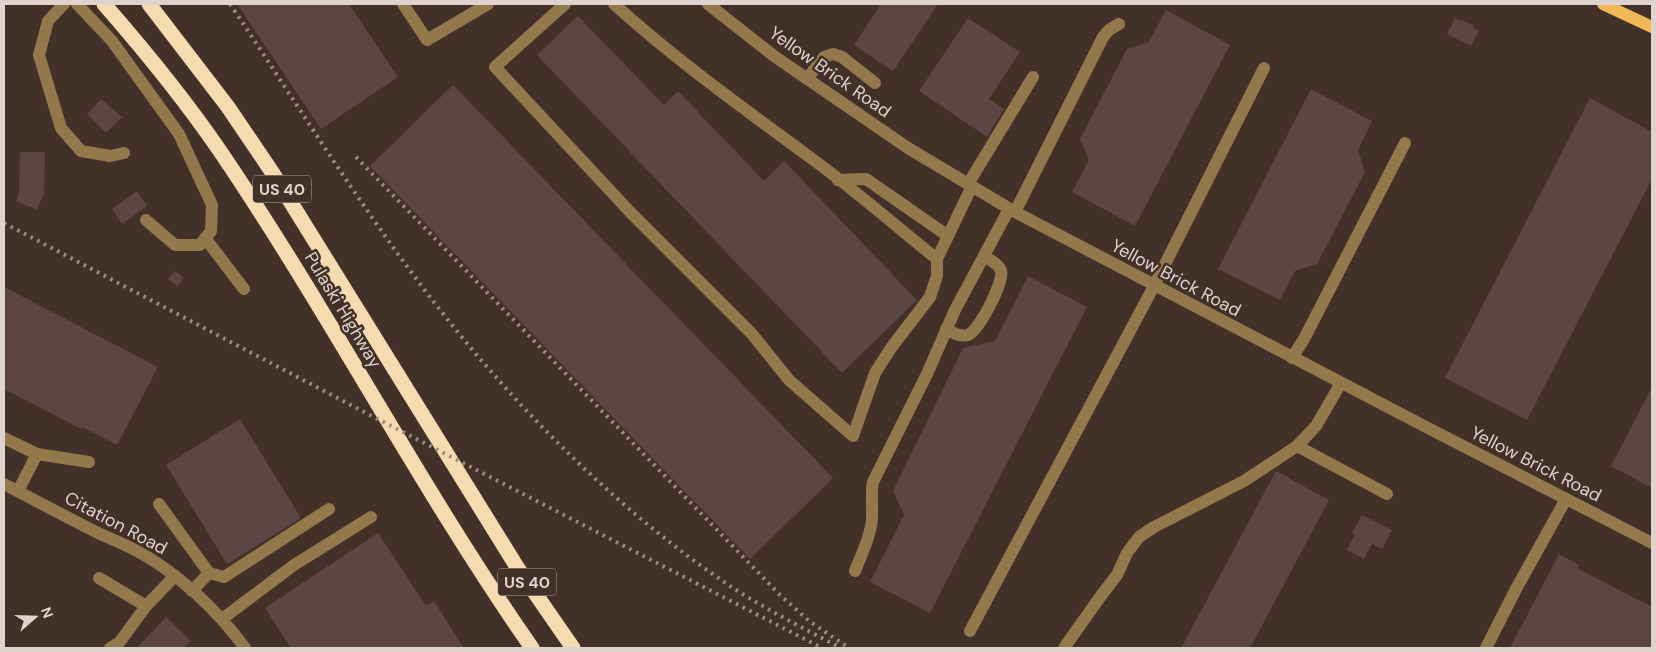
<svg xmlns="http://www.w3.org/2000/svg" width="1656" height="652" font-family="'DM Sans',sans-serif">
  <rect width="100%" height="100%" fill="#423128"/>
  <g fill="#5b4545">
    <path d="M237,4h112l49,73 -77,52z"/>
    <path d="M881,4h57l-45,67 -39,-26z"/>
    <path d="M1166,10l64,35 -95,181 -63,-34 17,-32 -9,-21 47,-90 22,-7z"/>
    <path d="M578,16l86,89 14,-14 86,90 20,-20 133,139 -75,73 -305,-318z"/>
    <path d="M968,18l52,34 -31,47 15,10 -17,28 -68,-46z"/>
    <path d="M1455,18l6,3 1,-1 12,6 -1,2 6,3 -8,15 -24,-12z"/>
    <path d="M453,85l380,393 -83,81 -380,-393z"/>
    <path d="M1311,89l61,32 -14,29 7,22 -48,92 -22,7 -15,29 -62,-31z"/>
    <path d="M1590,98l62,34v47l-125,241 -82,-42z"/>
    <path d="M101,99l21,18 -16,16 -19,-19z"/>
    <path d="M20,152h25l-1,41 -7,17 -21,-9 3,-8z"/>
    <path d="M137,191l10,15 -25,18 -10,-15z"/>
    <path d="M175,271l9,7 -7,8 -9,-7z"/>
    <path d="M1028,276l59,31 -157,306 -60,-31 34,-67 -11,-24 70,-143 32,-7z"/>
    <path d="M4,287l154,80 -41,78 -35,-18 -1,2 -77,-40z"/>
    <path d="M1652,387v101l-41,-22z"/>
    <path d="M240,419l61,99 -74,46 -61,-99z"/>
    <path d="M1276,471l53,29 -79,148h-69z"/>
    <path d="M1362,515l30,15 -10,19 -10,-5 -8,15 -17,-9 8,-16 -3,-1z"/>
    <path d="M378,533l48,73 8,-5 30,47h-173l-26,-40z"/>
    <path d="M1559,554l20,11 -2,3 75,39v41h-142z"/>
    <path d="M166,617l25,24 -7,7h-47z"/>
  </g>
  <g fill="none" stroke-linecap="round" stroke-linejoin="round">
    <g stroke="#93784c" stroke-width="12">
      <path d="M64,4l-16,17 -9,34 22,73 20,23 29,5 14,-3"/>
      <path d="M77,4l35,37 67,93 33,71 -1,26 -11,14h-25l-29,-25"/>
      <path d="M403,4l24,36 61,-36"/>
      <path d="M565,4l-70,63 136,146 121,121 37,46 64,56 22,-63 16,-25 39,-51 7,-21v-17l35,-73"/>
      <path d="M614,4c63,57 132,106 201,157 42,31 81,65 122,98"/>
      <path d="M708,4l66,52 134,92 107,64 411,215 226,116"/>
      <path d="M807,79l17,-22 9,-3 9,3 33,26"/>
      <path d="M838,180l28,-1 82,57"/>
      <path d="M968,184l65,-107"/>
      <path d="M1015,212l88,-175 6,-7 10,-6"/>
      <path d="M205,238l39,51"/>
      <path d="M946,329c7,4 14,8 22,6 11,-4 36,-53 33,-64 -2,-7 -11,-11 -17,-15"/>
      <path d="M1292,358l12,-19 101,-196"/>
      <path d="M4,438l33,16"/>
      <path d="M1297,446l90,48"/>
      <path d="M4,484c30,16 61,32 92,48 13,6 28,12 41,19 40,21 82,61 108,97"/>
      <path d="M18,491l19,-37 52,8"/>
      <path d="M159,504l50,69"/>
      <path d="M855,571c6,-15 13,-29 16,-45 3,-15 -1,-30 2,-44l54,-108 28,-64 54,-101"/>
      <path d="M99,578l47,28 29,-30"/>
      <path d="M192,591l17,-18 15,4 105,-68"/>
      <path d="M222,619l72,-54 77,-48"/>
      <path d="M970,631l184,-345 110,-218"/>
      <path d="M110,648l9,-5 27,-37"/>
      <path d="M1064,648l36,-51 17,-22 10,-22 12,-16 15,-10 90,-46 53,-35 19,-20 25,-43"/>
      <path d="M1486,648l30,-59 50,-90"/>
    </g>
    <path stroke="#f1b857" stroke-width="12" d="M1603,4l49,23"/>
    <g stroke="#f6dbb1" stroke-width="15">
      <path d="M104,4c42,48 82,97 118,150 109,161 199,335 310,494"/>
      <path d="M149,4l79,103 44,65 245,395 56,81"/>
    </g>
    <g stroke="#9a8c85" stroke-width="4" stroke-dasharray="2.5 5" stroke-linecap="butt">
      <path d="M230,4c68,101 132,206 207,302 80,103 182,205 290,278 36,24 76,44 114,64"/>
      <path d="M356,157l424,438 29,26 40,27"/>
      <path d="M4,223l362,190 456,235"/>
    </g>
  </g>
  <g text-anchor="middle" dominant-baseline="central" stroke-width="5" stroke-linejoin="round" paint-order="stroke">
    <g fill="#423128" stroke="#b0a29c" stroke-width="1">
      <rect x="253" y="175.5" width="58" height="27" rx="4"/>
      <rect x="498" y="568.5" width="58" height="27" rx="4"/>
    </g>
    <g font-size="16" font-weight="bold" fill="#dfd3ce">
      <text x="282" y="189">US 40</text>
      <text x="527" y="582">US 40</text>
    </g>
    <g font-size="18" fill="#dfd3ce" stroke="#423128">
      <text transform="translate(830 72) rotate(35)">Yellow Brick Road</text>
      <text transform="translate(1176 278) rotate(28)">Yellow Brick Road</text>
      <text transform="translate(343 310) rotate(59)">Pulaski Highway</text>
      <text transform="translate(1536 464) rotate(27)">Yellow Brick Road</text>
      <text transform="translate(116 523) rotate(28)">Citation Road</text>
    </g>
  </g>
  <rect width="1656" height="652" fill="none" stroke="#dfd3ce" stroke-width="10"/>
  <g transform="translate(35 617) rotate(70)" stroke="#423128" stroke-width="4" paint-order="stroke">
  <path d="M0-4L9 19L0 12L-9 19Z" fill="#dfd3ce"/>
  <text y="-8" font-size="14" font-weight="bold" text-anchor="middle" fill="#dfd3ce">N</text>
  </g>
</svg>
